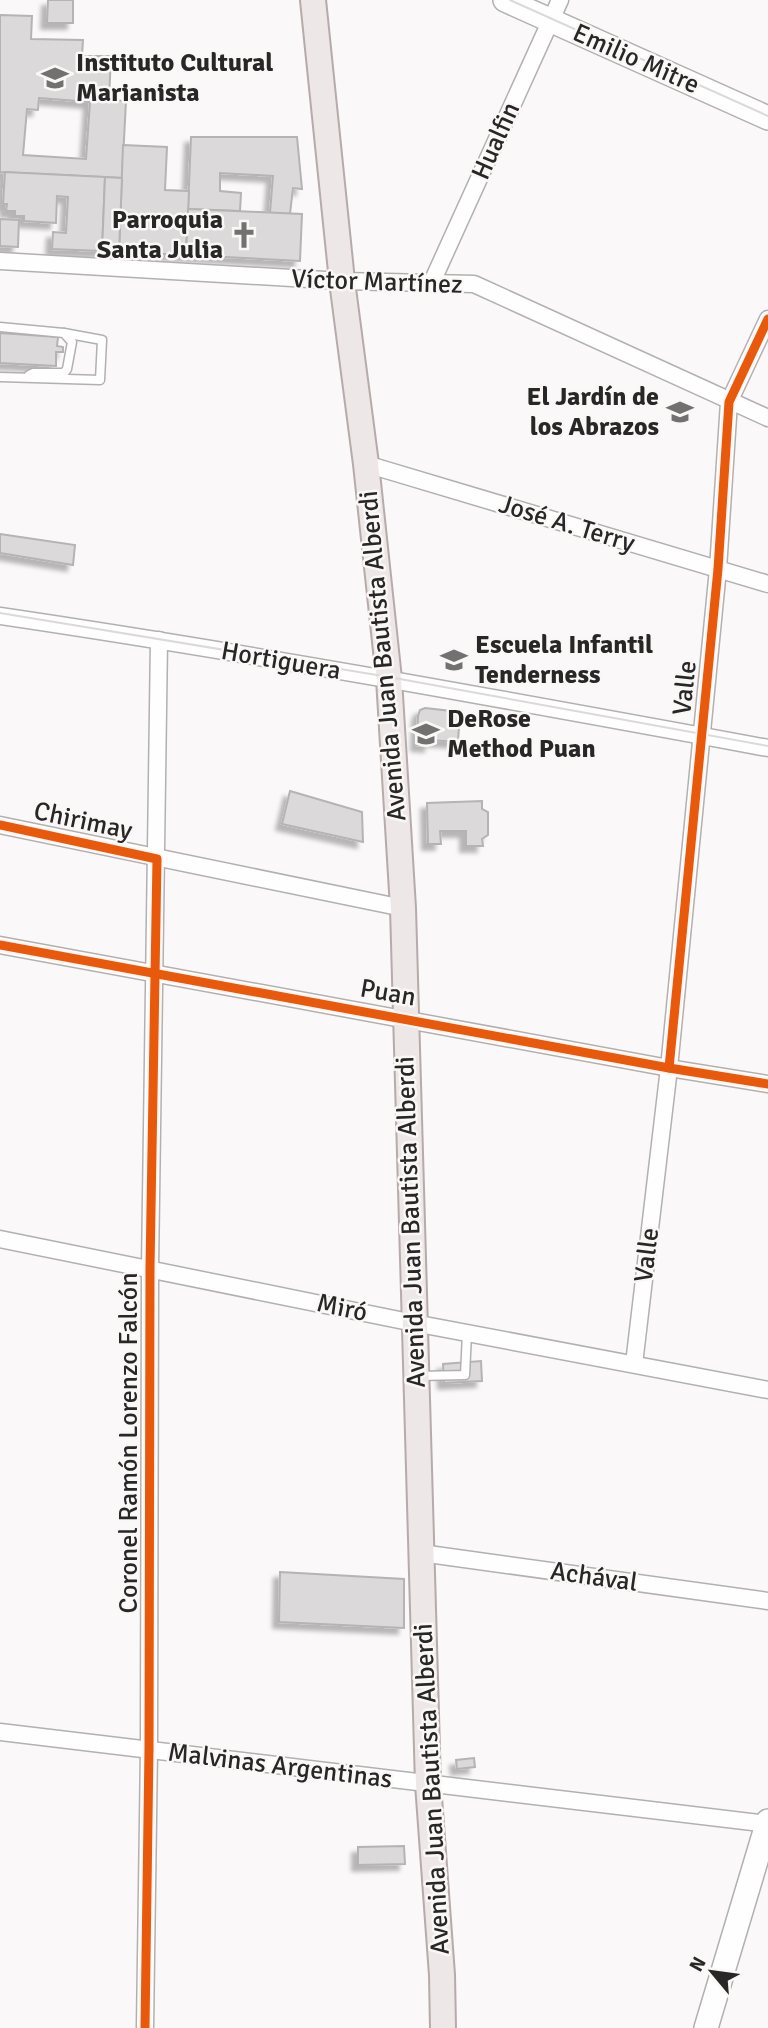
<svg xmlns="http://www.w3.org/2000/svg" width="768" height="2028" font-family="Signika,sans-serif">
  <defs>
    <filter id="shadow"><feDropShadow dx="-6" dy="6" stdDeviation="2" flood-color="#0004"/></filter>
  </defs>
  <rect width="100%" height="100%" fill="#faf8f8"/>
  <g fill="#dbd9d9" stroke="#b5b3b3" stroke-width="2" fill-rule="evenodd" filter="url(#shadow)">
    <path d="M48,0h25v23h-26z"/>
    <path d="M0,15l32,1 -1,23 52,1 -1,16h29l-2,44 17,1 -4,77 -122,-6zM39,98l51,4 -4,57 -63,-4 4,-46 11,1z"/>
    <path d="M191,137h106l5,52 -9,-1 -3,26 -20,-1 3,-37 -53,-3v18l21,2 -1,18 -52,-2z"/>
    <path d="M123,145l44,2 -2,43 24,1 -3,64 -67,-3z"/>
    <path d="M5,172l100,5 -3,74 -50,-2 1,-17 13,1 2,-36 -11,-1 -1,27 -32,-2v-5h-9v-5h-9l1,-7h-4z"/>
    <path d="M105,177l17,1 -3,74 -17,-1z"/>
    <path d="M188,209l114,5 -2,47 -114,-6z"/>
    <path d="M0,219l19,1 -1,27 -18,-1z"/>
    <path d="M0,333l58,4 -1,9 6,1v5h-7v14l-56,-3z"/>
    <path d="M0,534l75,11 -2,20 -73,-12z"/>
    <path d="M425,708l35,4 -2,30 -28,-2v6l-13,-1 1,-29 2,-6z"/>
    <path d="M290,791l72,21 1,30 -81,-18z"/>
    <path d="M482,801v8l6,3v23l-6,4 1,7h-17v-15h-26l1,13h-13l-1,-41z"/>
    <path d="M481,1361l1,20 -38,2 -1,-19z"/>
    <path d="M280,1572l124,7v49l-125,-6z"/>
    <path d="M474,1758l1,9 -18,2 -1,-9z"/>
    <path d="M404,1846l1,18 -47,1v-18z"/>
  </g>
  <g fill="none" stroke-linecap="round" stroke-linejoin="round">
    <defs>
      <g id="lane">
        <path d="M0,327l64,6 8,9 -5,27 -3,4h-31l-4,2"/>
        <path d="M0,377l100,3 2,-40 -38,-7"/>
        <path d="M419,1376l46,-1 2,-42"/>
      </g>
      <g id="street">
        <path d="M0,261l342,20 132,3 294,134"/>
        <path d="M432,282l128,-282"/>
        <path d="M366,464l402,120"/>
        <path d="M0,616c257,38 512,85 768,132"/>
        <path d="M0,825l403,83"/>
        <path d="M0,945l669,123 99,16"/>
        <path d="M0,1239l414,84 354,67"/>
        <path d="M634,1364l35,-296 49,-499 11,-167 39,-83"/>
        <path d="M421,1553l347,48"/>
        <path d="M0,1732l768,92"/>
        <path d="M145,2028l4,-279 1,-481 9,-628"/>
      </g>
      <g id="secondary">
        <path d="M505,0l263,118"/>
        <path d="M706,2028l62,-207"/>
      </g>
      <path id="primary" d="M313,0l29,281 24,183 23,215 14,229 25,876 14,191 1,53"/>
    </defs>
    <use href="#lane" stroke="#b2b0b0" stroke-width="11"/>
    <use href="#street" stroke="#b2b0b0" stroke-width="19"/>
    <use href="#secondary" stroke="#b2b0b0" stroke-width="26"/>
    <use href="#primary" stroke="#b7aaaa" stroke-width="28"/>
    <use href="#lane" stroke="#fefefe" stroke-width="8"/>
    <use href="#street" stroke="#fefefe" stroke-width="16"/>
    <use href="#secondary" stroke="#fefefe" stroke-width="23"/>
    <use href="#primary" stroke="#eee7e7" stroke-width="24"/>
    <g stroke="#dbd9d9" stroke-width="2">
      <path d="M510,0l258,116"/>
      <path d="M0,613l389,64 379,69"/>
    </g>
    <defs>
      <g id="cycleway">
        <path d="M0,825l157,34 -7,409 -1,481 -4,279"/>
        <path d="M0,945l669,123 99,16"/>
        <path d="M669,1068l49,-499 11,-167 39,-83"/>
      </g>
    </defs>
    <use href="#cycleway" stroke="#fbf7f7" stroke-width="13"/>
    <use href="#cycleway" stroke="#e8590c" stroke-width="9"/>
  </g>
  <defs>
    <symbol id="school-bare" viewBox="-9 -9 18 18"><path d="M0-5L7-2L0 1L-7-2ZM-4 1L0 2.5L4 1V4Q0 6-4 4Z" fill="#727070" stroke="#fbf7f7" stroke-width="2.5" paint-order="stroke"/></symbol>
    <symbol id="church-bare" viewBox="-9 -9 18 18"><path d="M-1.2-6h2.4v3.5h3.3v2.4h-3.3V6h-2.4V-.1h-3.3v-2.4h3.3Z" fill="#727070" stroke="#fbf7f7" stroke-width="2.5" paint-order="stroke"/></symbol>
    <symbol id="university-bare" viewBox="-9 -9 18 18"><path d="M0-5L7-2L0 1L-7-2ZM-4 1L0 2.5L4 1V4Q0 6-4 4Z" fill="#727070" stroke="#fbf7f7" stroke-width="2.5" paint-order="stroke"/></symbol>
  </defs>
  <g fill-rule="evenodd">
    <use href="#school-bare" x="36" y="59" width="38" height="38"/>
    <use href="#church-bare" x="225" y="216" width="38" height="38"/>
    <use href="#school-bare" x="661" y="393" width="38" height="38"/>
    <use href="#school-bare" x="435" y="641" width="38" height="38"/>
    <use href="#university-bare" x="407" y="715" width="38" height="38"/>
  </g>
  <g text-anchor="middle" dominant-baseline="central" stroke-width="5" stroke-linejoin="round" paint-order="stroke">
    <g font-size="26" fill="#282727" stroke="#fbf7f7">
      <text transform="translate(636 59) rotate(24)">Emilio Mitre</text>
      <text transform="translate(496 141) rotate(-66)">Hualfin</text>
      <text transform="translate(377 282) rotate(2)">Víctor Martínez</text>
      <text transform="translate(567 524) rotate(17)">José A. Terry</text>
      <text transform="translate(383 656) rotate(-95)">Avenida Juan Bautista Alberdi</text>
      <text transform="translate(281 661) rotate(10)">Hortiguera</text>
      <text transform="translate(685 688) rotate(-84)">Valle</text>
      <text transform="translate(83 821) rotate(12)">Chirimay</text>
      <text transform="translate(388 993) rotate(10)">Puan</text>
      <text transform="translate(411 1222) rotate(-92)">Avenida Juan Bautista Alberdi</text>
      <text transform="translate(647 1255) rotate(-83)">Valle</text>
      <text transform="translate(342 1308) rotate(12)">Miró</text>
      <text transform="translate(129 1443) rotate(-90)">Coronel Ramón Lorenzo Falcón</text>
      <text transform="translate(594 1577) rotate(8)">Achával</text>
      <text transform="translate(280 1766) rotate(7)">Malvinas Argentinas</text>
      <text transform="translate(432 1789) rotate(-93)">Avenida Juan Bautista Alberdi</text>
    </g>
    <g font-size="26" font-weight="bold" fill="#282727" stroke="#fbf7f7" text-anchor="start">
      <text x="76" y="63">Instituto Cultural<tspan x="76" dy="30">Marianista</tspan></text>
      <text x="223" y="220" text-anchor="end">Parroquia<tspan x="223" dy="30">Santa Julia</tspan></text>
      <text x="659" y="397" text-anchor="end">El Jardín de<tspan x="659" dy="30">los Abrazos</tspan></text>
      <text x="475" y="645">Escuela Infantil<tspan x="475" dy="30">Tenderness</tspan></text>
      <text x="447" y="719">DeRose<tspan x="447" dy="30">Method Puan</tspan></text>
    </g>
  </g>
  <g transform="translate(712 1972) rotate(299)" stroke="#fbf7f7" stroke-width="5" paint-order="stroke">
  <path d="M0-5L12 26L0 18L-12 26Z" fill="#282727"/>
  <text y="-10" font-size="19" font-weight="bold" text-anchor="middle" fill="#282727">N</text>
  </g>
</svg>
